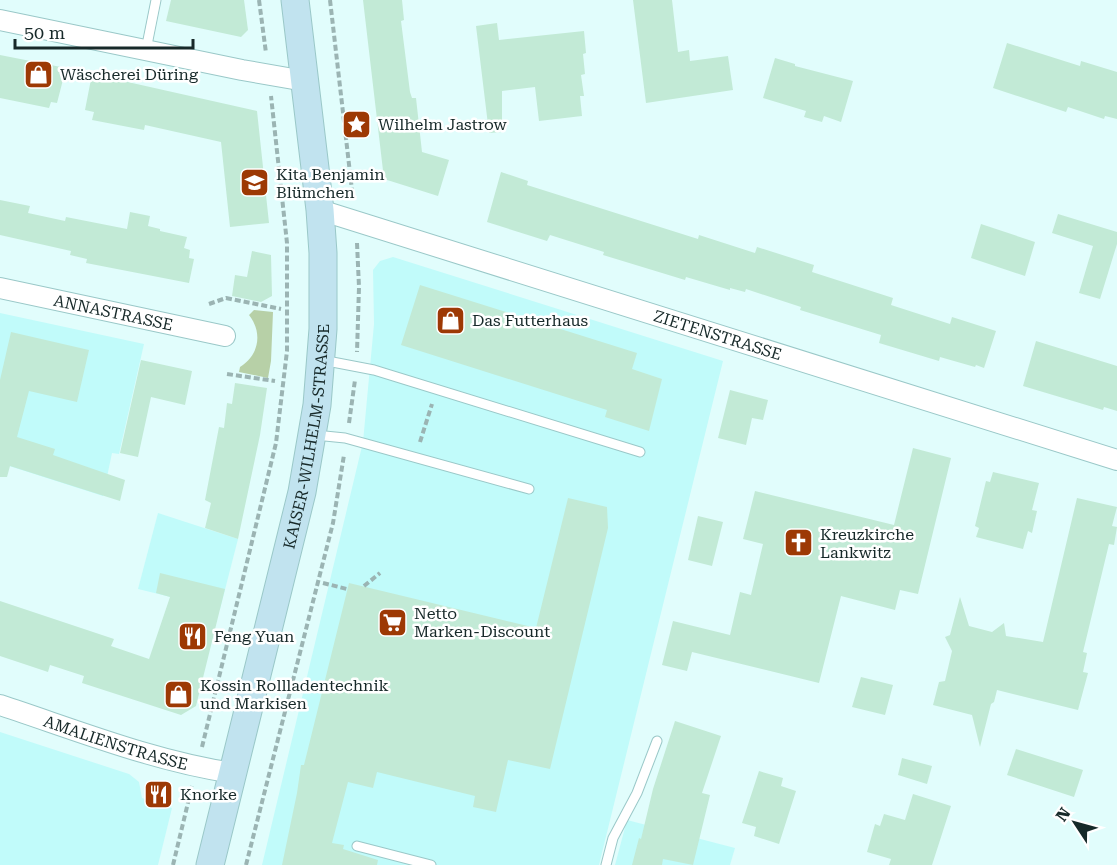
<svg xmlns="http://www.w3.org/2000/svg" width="1117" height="865" font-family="'Roboto Serif',serif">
  <rect width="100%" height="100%" fill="#e1fdfc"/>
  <g fill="#c1fbfa">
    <path d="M393,257l330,104 -124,504h-337l101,-423 11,-118 -1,-54 7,-9z"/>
    <path d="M0,313l144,31 -25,110 -7,-1 -9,43 -103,-33z"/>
    <path d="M158,513l80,26 -18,70 -82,-20z"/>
    <path d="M0,732l129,42 10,8 3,16 30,10 -14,57h-158z"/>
    <path d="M627,820l108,28 -5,17h-115z"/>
  </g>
  <path fill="#b7d0a7" d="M254,310l19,2 -2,49 -3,17 -29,-6 1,-5c19,-12 23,-34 9,-52z"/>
  <g fill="#c2ead6">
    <path d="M171,0h73l4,30 -7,7 -75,-16z"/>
    <path d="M363,0h39l2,20 -3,1 9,71 2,6h4l6,54 27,8 -11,36 -54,-17z"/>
    <path d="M633,0h39l6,52 11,-2 1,11 38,-5 5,34 -87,13z"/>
    <path d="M497,23l2,17 85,-9 2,22 -3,1 2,20 -4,1 3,21h-4l2,20 -43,5 -4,-34 -33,4v41l-13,1 -13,-107z"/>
    <path d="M1007,43l73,23 1,-5 36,11v47l-12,-3 -1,3 -36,-12 -2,5 -73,-24z"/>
    <path d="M0,55l66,13 -9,35 -6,-1 -2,6 -49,-10z"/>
    <path d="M775,58l20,6v2l58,15 -12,41 -17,-6 -2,6 -18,-5 2,-6 -43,-13z"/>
    <path d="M92,74l165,37 12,112 -39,4 -9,-85 -76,-17 -1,5 -52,-10 2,-8 -9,-2z"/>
    <path d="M501,172l27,9 -1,4 171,54 1,-4 56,18 2,-6 57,18 -2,7 81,26 -2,7 59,19 2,-7 44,14 -12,37 -8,-3 -1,2 -35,-10 -1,4 -60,-18 2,-8 -81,-25 1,-3 -55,-18 -1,3 -15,-4v2l-44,-13 -1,3 -82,-25 1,-3 -54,-17 -3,6 -60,-19z"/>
    <path d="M0,200l30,6 -2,7 37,8 1,-4 61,12 3,-17 20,4 -2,10 12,3v2l27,6 -3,11 6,2 -1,8 5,1 -5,24 -103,-20 1,-4 -17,-4 1,-4 -71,-16z"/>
    <path d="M1058,214l59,18v12l-17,55 -21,-6 14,-47 -41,-13z"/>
    <path d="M981,224l54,18 -10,34 -54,-18z"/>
    <path d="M252,251l19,4 1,41 -11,6 -29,-6 3,-21 12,2z"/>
    <path d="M420,285l217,68 -5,16 30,10 -13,52 -44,-14 2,-7 -206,-65z"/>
    <path d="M11,332l78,18 -12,52 -48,-11 -12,46 38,12 -2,6 72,25 -5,21 -110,-35 -3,11h-7v-97z"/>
    <path d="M1036,341l81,25v45l-13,-4 -1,3 -80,-24z"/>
    <path d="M141,360l51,11 -7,34 -34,-8 -13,60 -18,-4z"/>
    <path d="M235,383l32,5 -7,47 -22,104 -33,-11 6,-25 -6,-3 14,-73 5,1 3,-25 5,1z"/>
    <path d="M730,390l38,10 -5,20 -11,-2 -6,27 -28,-7z"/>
    <path d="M913,448l38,10 -33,136 -18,-4 -5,20 -54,-14 -22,87 -127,-31 -5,19 -25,-6 11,-44 57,14 10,-43 11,3 12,-51 -20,-5 12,-48 139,34z"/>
    <path d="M993,472l46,11 -7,27 5,1 -5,22 -4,-2 -5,18 -47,-12 3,-9 -4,-2 11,-45 4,1z"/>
    <path d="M568,498l39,9 1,21 -58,241 -42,-9 -12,52 -23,-5 2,-11 -98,-24 -4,16 -25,-6 -16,61 12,2 -1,4 35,11 -1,5h-95l15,-72 4,-28h3l45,-182 187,45z"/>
    <path d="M1077,498l40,9 -5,19 5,1 -3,18 -5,-1 -26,108 4,1 -4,19 5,1 -10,37 -81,-20 -3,12 -3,2 -11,43 -8,-32 -39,-10 6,-23 6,-1 7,-30 -7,-14 5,-2 10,-38 9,29 23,6 12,-9 2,13 37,6z"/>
    <path d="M698,516l25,6 -11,44 -24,-6z"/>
    <path d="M160,573l65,16 -29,117 -15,9 -99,-32 2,-7 -34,-11 -2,7 -48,-16v-55l114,38 -3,7 38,13 21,-62 -14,-4z"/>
    <path d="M861,677l32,8 -8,30 -33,-8z"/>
    <path d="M675,721l46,15 -19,57 8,2 -17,70 -30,-6 -1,6h-30l7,-27 2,1 12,-50z"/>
    <path d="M1016,749l67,21 -9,27 -67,-22z"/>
    <path d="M902,758l30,8 -5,18 -29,-9z"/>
    <path d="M759,771l24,7 -2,8 15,5 -17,53 -25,-8 2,-9 -14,-4z"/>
    <path d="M913,794l38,12 -19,59h-43l2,-6 -24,-7 8,-28 5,2 4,-12 21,6z"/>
  </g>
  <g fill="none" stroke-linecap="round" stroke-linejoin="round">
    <defs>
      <g id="lane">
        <path d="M146,50l10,-50"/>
        <path d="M322,360l52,10 266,82"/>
        <path d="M315,435l30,3 184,51"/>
        <path d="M357,846l74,19"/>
        <path d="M606,865l7,-27 24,-45 20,-52"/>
      </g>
      <g id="street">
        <path d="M0,20l242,50 63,11"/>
        <path id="s1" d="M320,210l797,250"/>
        <path id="s2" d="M0,288l225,48"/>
        <path id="s3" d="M0,705c76,25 153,56 233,68"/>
      </g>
      <g id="secondary">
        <path id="s4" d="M210,865l92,-373 15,-87 6,-76v-76l-3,-43 -25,-210"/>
      </g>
    </defs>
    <use href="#lane" stroke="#9ac8c8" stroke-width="11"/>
    <use href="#street" stroke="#9ac8c8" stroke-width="22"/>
    <use href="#secondary" stroke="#9ac8c8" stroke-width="29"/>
    <g stroke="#9bb4b3" stroke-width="4" stroke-dasharray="6 3" stroke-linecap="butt">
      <path d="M259,0l7,53"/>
      <path d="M330,0l23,199"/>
      <path d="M357,243l2,44 -2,65"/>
      <path d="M209,304l17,-6 55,11"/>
      <path d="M227,374l48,7"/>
      <path d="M349,423l6,-43"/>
      <path d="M420,442l12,-38"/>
      <path d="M323,583l24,6"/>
      <path d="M364,586l16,-13"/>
      <path d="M202,747l74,-304 11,-92v-108l-16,-147"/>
      <path d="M173,865l19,-79"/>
      <path d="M246,865l87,-342 11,-68"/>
    </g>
    <use href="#lane" stroke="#fff" stroke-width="9"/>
    <use href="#street" stroke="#fff" stroke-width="20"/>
    <use href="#secondary" stroke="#c1e3ef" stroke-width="27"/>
  </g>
  <defs>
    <symbol id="shop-square" viewBox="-11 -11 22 22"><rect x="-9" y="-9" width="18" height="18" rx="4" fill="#9d3904" stroke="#fff"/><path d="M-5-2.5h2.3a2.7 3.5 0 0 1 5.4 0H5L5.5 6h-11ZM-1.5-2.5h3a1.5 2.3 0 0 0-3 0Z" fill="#fff"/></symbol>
    <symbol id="sight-square" viewBox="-11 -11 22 22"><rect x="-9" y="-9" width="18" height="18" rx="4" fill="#9d3904" stroke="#fff"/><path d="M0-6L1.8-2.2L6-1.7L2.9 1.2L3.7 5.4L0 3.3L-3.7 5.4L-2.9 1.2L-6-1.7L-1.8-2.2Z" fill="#fff"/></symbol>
    <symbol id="school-square" viewBox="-11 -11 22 22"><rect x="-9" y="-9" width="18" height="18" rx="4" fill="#9d3904" stroke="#fff"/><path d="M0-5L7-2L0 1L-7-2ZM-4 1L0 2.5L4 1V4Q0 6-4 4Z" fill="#fff"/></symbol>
    <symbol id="church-square" viewBox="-11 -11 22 22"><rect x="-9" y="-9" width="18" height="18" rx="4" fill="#9d3904" stroke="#fff"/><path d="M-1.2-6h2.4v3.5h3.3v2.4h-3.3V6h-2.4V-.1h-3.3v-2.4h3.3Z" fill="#fff"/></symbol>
    <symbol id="supermarket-square" viewBox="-11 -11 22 22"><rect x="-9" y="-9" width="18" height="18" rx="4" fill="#9d3904" stroke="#fff"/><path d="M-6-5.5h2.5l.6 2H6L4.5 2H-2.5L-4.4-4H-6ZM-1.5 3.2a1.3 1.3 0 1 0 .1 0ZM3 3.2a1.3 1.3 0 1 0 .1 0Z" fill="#fff"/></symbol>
    <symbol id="restaurant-square" viewBox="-11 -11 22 22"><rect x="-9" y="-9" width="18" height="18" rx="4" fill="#9d3904" stroke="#fff"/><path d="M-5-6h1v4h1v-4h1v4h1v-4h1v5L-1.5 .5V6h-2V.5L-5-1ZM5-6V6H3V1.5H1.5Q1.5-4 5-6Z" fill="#fff"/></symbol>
  </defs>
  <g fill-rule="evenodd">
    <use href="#shop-square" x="22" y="58" width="33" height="33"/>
    <use href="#sight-square" x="340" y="108" width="33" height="33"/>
    <use href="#school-square" x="238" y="166" width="33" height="33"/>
    <use href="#shop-square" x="434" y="304" width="33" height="33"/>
    <use href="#church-square" x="782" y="526" width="33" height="33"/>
    <use href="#supermarket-square" x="376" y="606" width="33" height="33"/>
    <use href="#restaurant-square" x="176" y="620" width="33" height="33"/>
    <use href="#shop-square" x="162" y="678" width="33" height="33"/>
    <use href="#restaurant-square" x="142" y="778" width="33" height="33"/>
  </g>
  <g text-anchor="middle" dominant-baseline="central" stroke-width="5" stroke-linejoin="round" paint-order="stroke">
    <g font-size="16" fill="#172929" stroke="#fff" text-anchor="start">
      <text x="60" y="74">Wäscherei Düring</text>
      <text x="378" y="124">Wilhelm Jastrow</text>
      <text x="276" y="174">Kita Benjamin<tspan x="276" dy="18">Blümchen</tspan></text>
      <text x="472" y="320">Das Futterhaus</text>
      <text x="820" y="534">Kreuzkirche<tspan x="820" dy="18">Lankwitz</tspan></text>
      <text x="414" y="613">Netto<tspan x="414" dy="18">Marken-Discount</tspan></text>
      <text x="214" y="636">Feng Yuan</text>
      <text x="200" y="685">Kossin Rollladentechnik<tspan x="200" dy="18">und Markisen</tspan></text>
      <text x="180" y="794">Knorke</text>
    </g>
    <g font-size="16" fill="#172929" stroke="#fff">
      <text stroke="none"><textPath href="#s2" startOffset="116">ANNASTRASSE</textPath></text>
      <text stroke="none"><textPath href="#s1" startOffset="417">ZIETENSTRASSE</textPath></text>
      <text stroke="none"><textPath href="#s4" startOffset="440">KAISER-WILHELM-STRASSE</textPath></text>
      <text stroke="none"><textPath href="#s3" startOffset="122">AMALIENSTRASSE</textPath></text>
    </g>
  </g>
  <g transform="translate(1075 823) rotate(306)" stroke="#ffffff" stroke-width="4.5" paint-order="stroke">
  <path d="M0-4.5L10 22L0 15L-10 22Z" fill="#172929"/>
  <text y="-9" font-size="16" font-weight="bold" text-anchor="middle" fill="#172929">N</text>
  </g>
  <path d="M15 39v9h178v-9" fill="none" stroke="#172929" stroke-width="3"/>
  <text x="24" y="39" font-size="18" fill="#172929" stroke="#ffffff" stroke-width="4.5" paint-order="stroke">50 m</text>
</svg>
